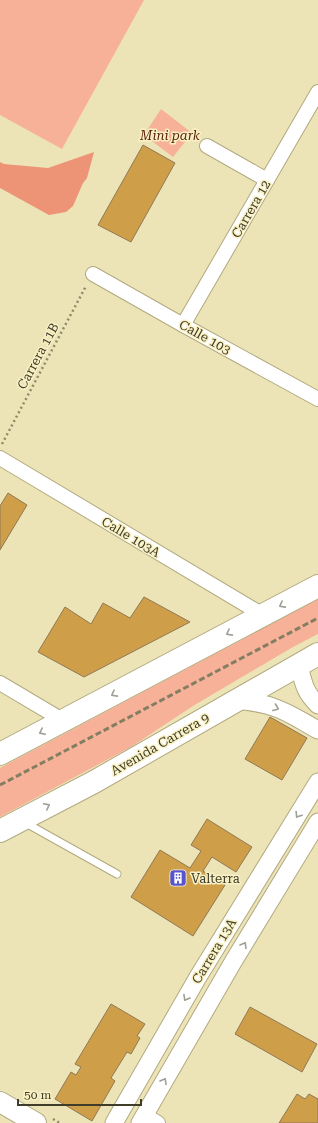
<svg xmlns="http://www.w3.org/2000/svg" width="318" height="1123" font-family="'Roboto Serif',serif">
  <rect width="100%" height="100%" fill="#ece4b7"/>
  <g fill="#f8b199">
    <path d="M0,0h144l-82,149 -62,-34z"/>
    <path d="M161,109l31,24 -19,24 -29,-22z"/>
    <path d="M318,599v35l-25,13 -100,59 -62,41 -131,70v-49z"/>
  </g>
  <path fill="#ee9476" d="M94,152l-7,26 -4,5 -10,23 -7,6 -17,3 -49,-27v-26l4,2 44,4z"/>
  <g fill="#ce9e49" stroke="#907954">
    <path d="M143,145l32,18 -44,79 -33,-17z"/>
    <path d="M8,493l19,12 -27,45v-44z"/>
    <path d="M144,597l46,25 -106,55 -46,-25 27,-45 26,17 12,-21 27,15z"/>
    <path d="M270,717l37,21 -25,42 -37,-21z"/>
    <path d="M207,819l45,28 -16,25 -24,-15 -9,14 22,14 -32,51 -62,-39 29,-47 30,18 11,-17 -10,-6z"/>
    <path d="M111,1004l34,20 -8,12 3,2 -9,16 -4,-2 -16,26 4,3 -23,40 -37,-22 16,-27 5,3 5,-8 -6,-3z"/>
    <path d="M250,1007l67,37 -15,28 -67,-38z"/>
    <path d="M297,1094l8,5 4,-5 9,5v24h-39z"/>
  </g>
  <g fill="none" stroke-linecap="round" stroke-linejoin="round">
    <defs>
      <path id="service" d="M24,822l93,52"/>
      <g id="minor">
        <path d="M207,146l60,34"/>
        <path d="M93,274l90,51 135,74"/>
        <path d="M183,325l135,-233"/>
        <path d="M0,458l263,157"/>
        <path d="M0,683l64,38"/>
        <path d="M145,1115l13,8"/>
      </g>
      <g id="tertiary">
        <path d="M299,666c5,18 5,25 19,39"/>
        <path d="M238,700c12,2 24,3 35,7 16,5 30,15 45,23"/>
        <path d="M114,1123l84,-146 120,-195"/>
        <path d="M140,1123l93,-161 85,-140"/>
      </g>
      <path id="secondary" d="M0,1102l36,21"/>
      <g id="primary">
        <path d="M0,754l318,-168"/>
        <path d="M0,831l94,-49 224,-128"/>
      </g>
    </defs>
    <use href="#service" stroke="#b2aa7f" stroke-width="9"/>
    <use href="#minor" stroke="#b2aa7f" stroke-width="16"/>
    <use href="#tertiary" stroke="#b2aa7f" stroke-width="19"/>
    <use href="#secondary" stroke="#b2aa7f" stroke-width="22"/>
    <use href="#primary" stroke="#b2aa7f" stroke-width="24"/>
    <g stroke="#8e896a" stroke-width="2.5" stroke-dasharray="2 3" stroke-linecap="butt">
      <path d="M2,444l84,-158"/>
      <path d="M53,1119l7,4"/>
    </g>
    <use href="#service" stroke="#fff" stroke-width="7"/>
    <use href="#minor" stroke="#fff" stroke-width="14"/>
    <use href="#tertiary" stroke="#fff" stroke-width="17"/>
    <use href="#secondary" stroke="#fff" stroke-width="20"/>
    <use href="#primary" stroke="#fff" stroke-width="22"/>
    <path stroke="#837e62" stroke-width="3" stroke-dasharray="6 3" stroke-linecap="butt" d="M0,785l318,-167"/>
  </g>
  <defs><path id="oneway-chevron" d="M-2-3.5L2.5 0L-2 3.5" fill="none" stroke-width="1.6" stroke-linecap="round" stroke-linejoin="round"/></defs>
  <g stroke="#9f9e94">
    <use href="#oneway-chevron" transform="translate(282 605) rotate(152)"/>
    <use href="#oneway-chevron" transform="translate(229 633) rotate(152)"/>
    <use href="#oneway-chevron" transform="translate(114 694) rotate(152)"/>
    <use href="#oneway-chevron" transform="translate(276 708) rotate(21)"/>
    <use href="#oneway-chevron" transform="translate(42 732) rotate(153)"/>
    <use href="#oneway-chevron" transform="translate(47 806) rotate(-27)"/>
    <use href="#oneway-chevron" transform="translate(298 815) rotate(122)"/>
    <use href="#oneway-chevron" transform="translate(244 945) rotate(-59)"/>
    <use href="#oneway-chevron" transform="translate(186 998) rotate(120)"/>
    <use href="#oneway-chevron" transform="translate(164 1081) rotate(-60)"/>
  </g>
  <defs>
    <symbol id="building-square" viewBox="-11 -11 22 22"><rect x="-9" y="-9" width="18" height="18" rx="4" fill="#5754cc" stroke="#f9f1c4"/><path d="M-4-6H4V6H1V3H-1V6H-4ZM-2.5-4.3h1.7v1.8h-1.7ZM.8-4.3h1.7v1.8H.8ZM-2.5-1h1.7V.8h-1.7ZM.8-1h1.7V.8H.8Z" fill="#fff"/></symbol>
  </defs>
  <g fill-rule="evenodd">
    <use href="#building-square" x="168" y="868" width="20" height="20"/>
  </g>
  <g text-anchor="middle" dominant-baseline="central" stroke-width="3" stroke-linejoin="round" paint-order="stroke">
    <g font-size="13" font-style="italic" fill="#5a220e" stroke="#f9f1c4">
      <text x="170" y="135">Mini park</text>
    </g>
    <g font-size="13" fill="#3f3c2a" stroke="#f9f1c4">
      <text transform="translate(251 209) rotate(-60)">Carrera 12</text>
      <text transform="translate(205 337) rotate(29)">Calle 103</text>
      <text transform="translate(38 356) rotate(-62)">Carrera 11B</text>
      <text transform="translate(131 537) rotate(31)">Calle 103A</text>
      <text transform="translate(160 744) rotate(-30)">Avenida Carrera 9</text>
      <text transform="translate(214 951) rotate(-59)">Carrera 13A</text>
    </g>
    <g font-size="13" fill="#3f3c2a" stroke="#f9f1c4" text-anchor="start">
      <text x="191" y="878">Valterra</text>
    </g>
  </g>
  <path d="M18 1099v6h123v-6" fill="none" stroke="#3f3c2a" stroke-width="2"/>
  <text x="24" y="1099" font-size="12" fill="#3f3c2a" stroke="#f9f1c4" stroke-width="3" paint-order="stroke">50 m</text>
</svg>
